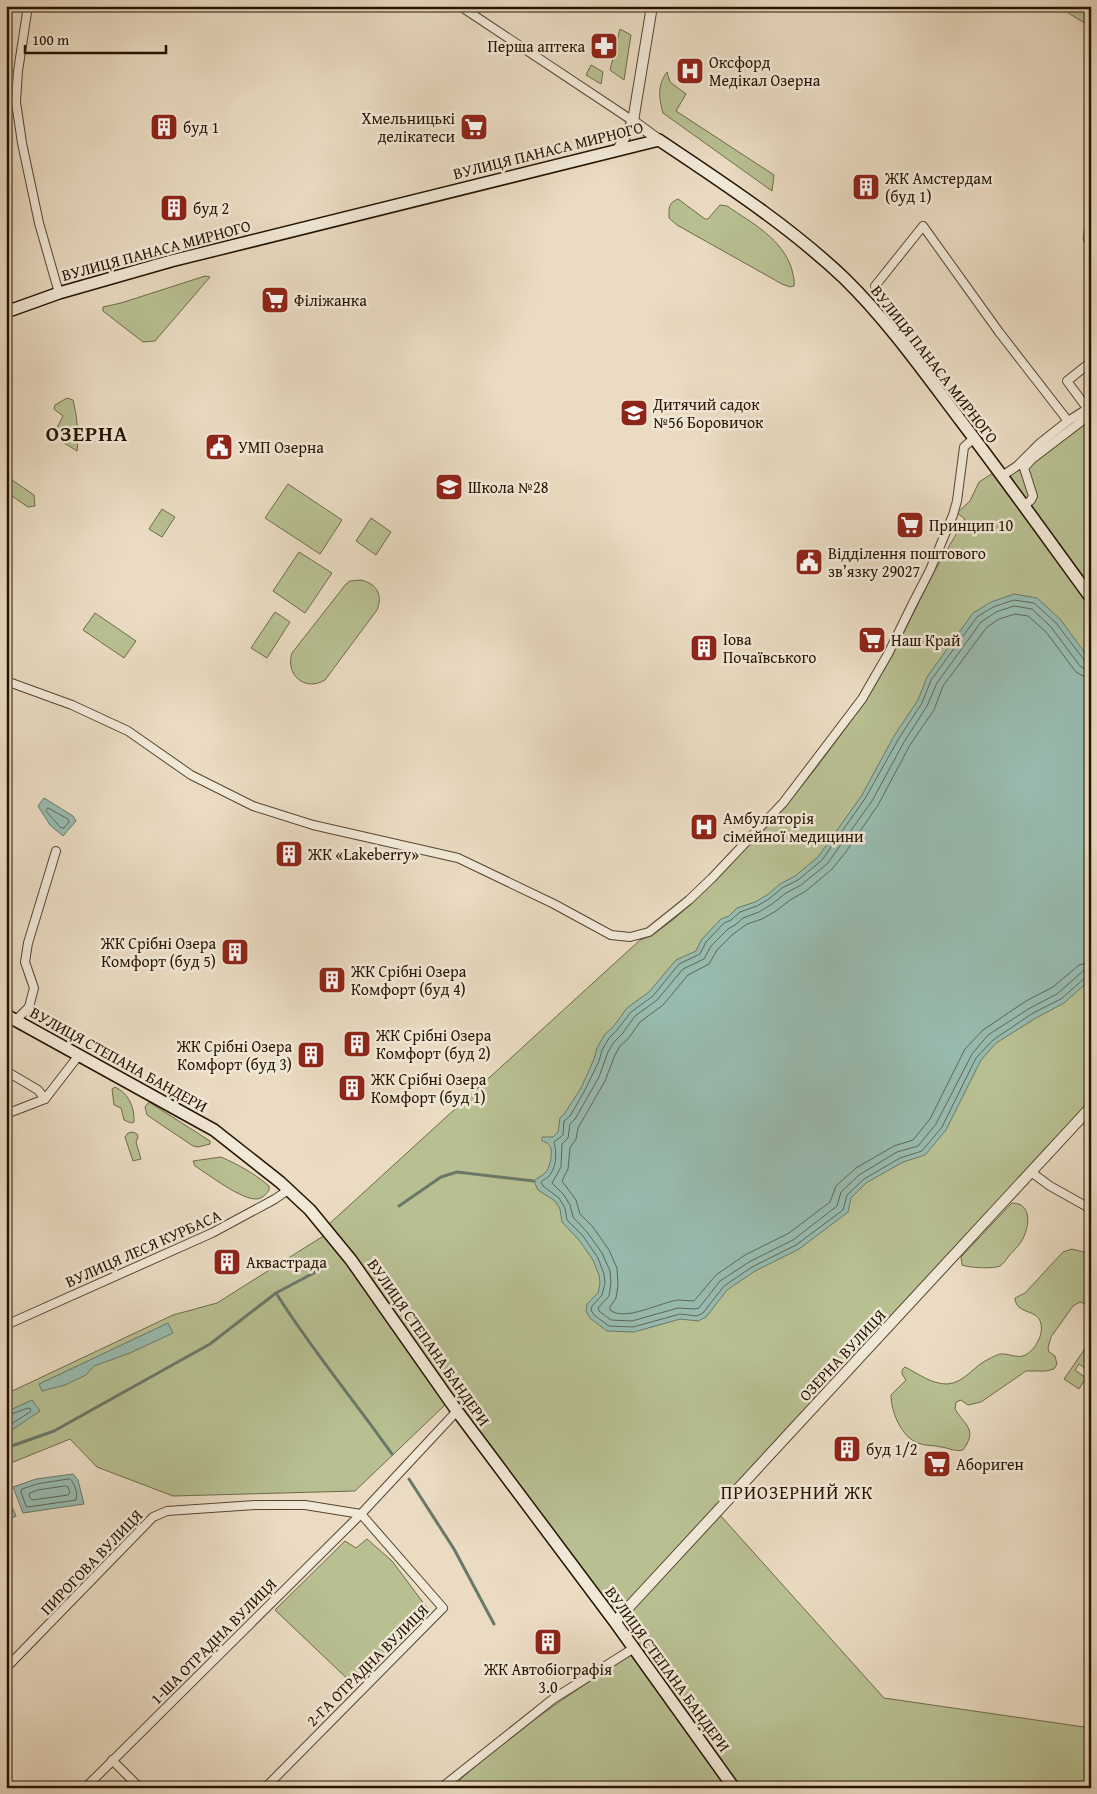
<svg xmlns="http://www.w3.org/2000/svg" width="1097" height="1794" font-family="'Gentium Book Plus',serif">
  <rect width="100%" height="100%" fill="#eadbc2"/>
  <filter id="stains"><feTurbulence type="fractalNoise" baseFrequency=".004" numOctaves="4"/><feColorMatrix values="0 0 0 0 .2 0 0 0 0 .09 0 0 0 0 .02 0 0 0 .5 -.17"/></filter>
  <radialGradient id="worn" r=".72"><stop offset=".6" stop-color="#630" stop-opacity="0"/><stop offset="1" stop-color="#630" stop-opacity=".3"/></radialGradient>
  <g fill="#b8c092" stroke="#6e6a49">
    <path d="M1057,6h34v21z"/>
    <path d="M620,29l11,6 -7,45 -14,-10z"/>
    <path d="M591,65l12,7 -2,12 -15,-9z"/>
    <path d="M667,72l3,10 16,12 -10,17 98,64 -2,16 -109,-78c-4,-15 -6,-27 4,-41z"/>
    <path d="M1091,196v54l-8,-10z"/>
    <path d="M678,199l27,20h3l12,-14 7,1c25,17 56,33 65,64 1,6 3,10 2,16l-4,1 -8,-3 -105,-59 -8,-7c0,-10 -1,-15 9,-19z"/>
    <path d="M205,276l5,1 -55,64 -12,1 -40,-31v-4l18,-4z"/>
    <path d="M67,398l6,2c4,16 6,35 4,51l-24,-15 10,-20 -9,-7 1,-4z"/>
    <path d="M1091,417v174l-83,-114z"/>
    <path d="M993,473l98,133v495l-475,514 -156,-206 -132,-184 312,-285 11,-4 23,-17 41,-38 71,-75 30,-38 50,-67 26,-45 42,-84 31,-53 -8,-6 13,-12 9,-19z"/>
    <path d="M6,476l28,19 1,11 -7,1 -22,-15z"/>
    <path d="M288,484l54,36 -22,34 -55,-36z"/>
    <path d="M162,509l13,8 -13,20 -13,-8z"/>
    <path d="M371,518l20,14 -15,23 -20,-14z"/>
    <path d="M299,552l33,21 -27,40 -32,-22z"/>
    <path d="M361,580c16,4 22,15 16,30l-52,70c-20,12 -40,-5 -33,-27l54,-69 4,-3z"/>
    <path d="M275,612l15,10 -23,36 -16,-10z"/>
    <path d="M95,613l41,28 -12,17 -41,-28z"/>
    <path d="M115,1087c13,6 20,20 19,35l-3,1 -7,-3 -3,-12 -7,-3 -2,-16z"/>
    <path d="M149,1102l61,39v3l-12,3 -5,-1 -46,-31 -2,-8z"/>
    <path d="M133,1132l4,2 1,3 -2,5 5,17 -8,2 -8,-24 3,-4z"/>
    <path d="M221,1157c18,8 34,17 48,29v4c-3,5 -7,8 -12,9 -16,1 -49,-25 -62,-33l-2,-5z"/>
    <path d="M1012,1203c22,0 17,27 9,39 -4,6 -9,10 -13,15 -2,3 -5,7 -8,9 -7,3 -30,2 -38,-1l-1,-8z"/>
    <path d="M325,1235l23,28 98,141 -91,87 -182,5 -76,-29 -27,-28 -64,26v-71l167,-79 44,-12z"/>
    <path d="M1072,1249l19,5v52l-11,-4 -7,4 -22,31 -3,11 1,4 6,4 2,8 -3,5 -8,2h-20l-45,31 -13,3 -7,-5 -5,2 -1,7c10,17 23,20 8,41 -8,2 -14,-2 -22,-3 -7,-2 -17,-1 -23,-4 -17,-6 -27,-32 -27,-48l15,-15 -4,-6v-4l3,-3c14,7 26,17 42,17 18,-1 27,-19 42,-25 3,-2 8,-4 11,-5 7,-1 16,4 23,2 9,-3 16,-14 18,-23 4,-28 -25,-15 -26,-35l10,-5 38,-41z"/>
    <path d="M1091,1340v7l-4,5 4,3v17l-12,-8 -4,6 11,8 -7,11 -15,-10z"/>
    <path d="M720,1515l164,183 207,30v60l-86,-3 -3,3h-262l-119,-165z"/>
    <path d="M367,1539l25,22 36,48 -72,78 -81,-77 70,-69 11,7z"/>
    <path d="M633,1654l96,134h-278c56,-52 117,-94 182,-134z"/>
  </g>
  <g fill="#98bbaf" stroke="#6a7869">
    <path d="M1014,594l23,4 23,21 31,42v318l-27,24 -28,15 -40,25 -15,17 -35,70 -21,25 -22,7 -37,21 -15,15 -3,14 -49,37 -44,22 -28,19 -21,27 -8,4 -18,-2 -46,13 -27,-1 -17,-13 -4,-7 1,-7 11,-11 2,-10 -1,-8 -6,-15 -14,-20 -17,-18 -2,-13 -5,-8 -17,-11 -4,-9c4,-4 7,-4 11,-8 5,-4 7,-18 6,-24 -1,-5 -5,-7 -9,-8v-4h11l5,-5 2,-14 5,-5 16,-25 13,-29 3,-11 8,-14 8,-7 14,-19 22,-16 27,-32 20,-9 6,-12 19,-20 8,-3 8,-8 18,-6 12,-7 13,-11 15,-8 23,-19 44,-62 32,-59 24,-36 9,-23 46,-64 18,-11z"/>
    <path d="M44,798l29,18 3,5 -13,15 -13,-11 -12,-19z"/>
    <path d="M168,1323l5,10 -43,20 -36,13 -8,9 -21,10 -23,6 -3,-7z"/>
    <path d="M32,1400l8,11 -31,21 -3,-11v-9z"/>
    <path d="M73,1474l5,6 6,24 -61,9 -10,-26 23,-8z"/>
    <path d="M6,1493l10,23 -10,5z"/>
  </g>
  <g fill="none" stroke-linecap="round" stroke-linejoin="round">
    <g stroke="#5e6758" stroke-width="1">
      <path d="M1091,663l-6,-2 -29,-38 -22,-20 -20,-3 -21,7 -16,10 -46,63 -9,23 -23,35 -33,59 -44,63 -24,20 -16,8 -13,11 -12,7 -17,6 -9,8 -7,3 -18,19 -6,12 -21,10 -26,32 -22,16 -14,18 -8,8 -7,12 -3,11 -14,29 -15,26 -6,5 -1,14 -9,7c3,10 3,28 -7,36 -2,1 -4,2 -6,4l2,4 16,12 6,10 2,12 16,16 15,22 6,16 1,9 -3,12 -10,11 -1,4 3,5 15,11 24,1 47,-13 17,2 6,-3 21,-27 28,-19 44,-22 47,-35 4,-15 17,-16 36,-21 22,-7 20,-24 34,-69 17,-18 40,-27 28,-14 25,-22 5,-1"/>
      <path d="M1091,670l-6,-1 -5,-3 -29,-39 -19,-18 -18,-3 -18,6 -15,10 -44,61 -10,23 -23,36 -32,59 -45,63 -26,21 -15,8 -14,11 -13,8 -16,6 -8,7 -7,4 -17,17 -7,13 -21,10 -26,31 -22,16 -13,18 -8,8 -6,10 -9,25 -24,42 -5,5 -2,14 -6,6 -1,23 -9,16 12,12 6,10 3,12 14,15 15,21 8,18 1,12 -2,13 -11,12 1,3 12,9 21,1 46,-13 17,1 4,-1 21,-27 29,-19 44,-22 44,-34 4,-14 18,-17 38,-23 21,-6 18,-22 36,-70 16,-19 42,-27 27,-14 26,-23 8,-2"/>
      <path d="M1091,677l-8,-1 -7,-4 -30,-40 -18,-16 -13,-2 -16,5 -12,8 -44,59 -9,24 -24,35 -32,60 -33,48 -13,16 -26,22 -16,9 -14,11 -14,8 -15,5 -15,11 -15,15 -8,14 -21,11 -25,30 -23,17 -12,17 -8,7 -5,9 -10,26 -27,47 -2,11 -6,9 -2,21 -6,12 14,19 4,14 13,13 16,23 8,18 1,18 -2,12 -6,9v3c15,12 51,-8 68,-10 5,0 11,1 16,1l22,-26 29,-20 44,-22 41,-31 6,-16 20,-18 38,-22 19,-6 17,-21 35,-70 18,-19 43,-29 27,-14 26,-22 12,-3"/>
      <path d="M48,808l20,11 1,3 -5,6h-3l-15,-17z"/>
      <path d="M6,1416l22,-8 3,1 -1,3 -19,12h-5"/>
      <path d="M70,1479c5,4 8,15 6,21l-48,7 -2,-1 -5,-14 1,-3 15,-5z"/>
      <path d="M66,1486l2,1 2,5 -2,3 -36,5 -3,-4 1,-3 8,-3z"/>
    </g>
    <g stroke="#6a7869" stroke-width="3">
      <path d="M399,1206l42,-29 16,-5 77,9"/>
      <path d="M276,1293c35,56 78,107 116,161"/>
      <path d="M6,1448l48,-17 156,-87 66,-51 49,-26"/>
      <path d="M409,1479l45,70 40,75"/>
    </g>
    <defs>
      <g id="minor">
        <path d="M28,6l-10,65 -2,31 6,41 17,80 20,70"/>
        <path d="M460,6l173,115"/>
        <path d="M875,286l48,-60 76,106 69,89 -29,23 -22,22 -15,10"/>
        <path d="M1087,408l-20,-27 24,-19"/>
        <path d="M1068,421l22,-14"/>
        <path d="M1024,506l7,-6 2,-4 -9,-28 8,-9 59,-45"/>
        <path d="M6,681l66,24 56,26 63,44 62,31 60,19 145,33 96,46 57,31 19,2 19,-5 40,-32 23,-22 71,-75 79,-104 26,-45 24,-49 18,-35 23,-55 4,-14 7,-54 10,-9"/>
        <path d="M16,1020l13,-13 5,-19 -9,-26 3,-19 28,-92"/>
        <path d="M6,1071l32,19 7,9"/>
        <path d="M6,1114l39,-15 34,-44"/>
        <path d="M1031,1172l19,14 41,23"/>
        <path d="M6,1325l206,-92 63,-34 13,-9"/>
        <path d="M6,1668l147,-151 14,-6 88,-6h50l56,9"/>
        <path d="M112,1760l28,28"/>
        <path d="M85,1788l276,-274 96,-103"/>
        <path d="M265,1788l178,-180 -82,-94"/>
        <path d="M441,1788l112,-89 81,-51"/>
      </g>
      <g id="tertiary">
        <path d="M633,121l26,19"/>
        <path d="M618,150l15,-29 19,-115"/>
        <path d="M615,1622l476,-515"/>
      </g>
      <g id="secondary">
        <path d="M6,312l53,-19 112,-32 488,-121c64,43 129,85 185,138 44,43 80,94 117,143 44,58 87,118 130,177"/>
        <path d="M6,1015l208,115 66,52 30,28 41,50 106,151 158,211 119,166"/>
      </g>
    </defs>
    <use href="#minor" stroke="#564530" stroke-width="10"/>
    <use href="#tertiary" stroke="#564530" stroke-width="12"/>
    <use href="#secondary" stroke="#251300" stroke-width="14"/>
    <use href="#minor" stroke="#f1e8d7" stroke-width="8"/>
    <use href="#tertiary" stroke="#f1e8d7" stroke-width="10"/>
    <use href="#secondary" stroke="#f1e8d7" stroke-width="11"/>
  </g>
  <defs>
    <symbol id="pharmacy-square" viewBox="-11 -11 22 22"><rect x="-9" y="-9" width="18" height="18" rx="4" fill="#8f2418" stroke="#f1e8d7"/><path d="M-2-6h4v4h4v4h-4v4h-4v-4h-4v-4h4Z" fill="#fff"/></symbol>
    <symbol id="hospital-square" viewBox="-11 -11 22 22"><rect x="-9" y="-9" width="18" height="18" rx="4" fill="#8f2418" stroke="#f1e8d7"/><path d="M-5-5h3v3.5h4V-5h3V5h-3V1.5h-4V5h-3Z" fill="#fff"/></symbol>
    <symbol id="building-square" viewBox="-11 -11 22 22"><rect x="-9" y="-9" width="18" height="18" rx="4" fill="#8f2418" stroke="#f1e8d7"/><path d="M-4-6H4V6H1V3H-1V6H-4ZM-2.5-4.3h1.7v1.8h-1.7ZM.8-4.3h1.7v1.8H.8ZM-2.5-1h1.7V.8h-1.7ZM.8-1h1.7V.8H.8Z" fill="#fff"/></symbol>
    <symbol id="supermarket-square" viewBox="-11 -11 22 22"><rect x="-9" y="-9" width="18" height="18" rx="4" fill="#8f2418" stroke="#f1e8d7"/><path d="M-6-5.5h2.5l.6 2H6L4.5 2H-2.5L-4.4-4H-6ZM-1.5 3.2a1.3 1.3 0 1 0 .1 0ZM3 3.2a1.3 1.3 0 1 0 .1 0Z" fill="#fff"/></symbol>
    <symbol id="school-square" viewBox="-11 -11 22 22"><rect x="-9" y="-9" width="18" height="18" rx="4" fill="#8f2418" stroke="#f1e8d7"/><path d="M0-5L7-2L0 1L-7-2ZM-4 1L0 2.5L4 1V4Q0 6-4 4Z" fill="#fff"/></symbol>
    <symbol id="civic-square" viewBox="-11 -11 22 22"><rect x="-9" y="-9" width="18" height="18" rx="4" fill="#8f2418" stroke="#f1e8d7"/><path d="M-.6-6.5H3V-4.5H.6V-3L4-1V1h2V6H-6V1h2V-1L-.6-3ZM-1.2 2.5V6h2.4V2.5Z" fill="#fff"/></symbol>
  </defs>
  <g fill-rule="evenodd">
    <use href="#pharmacy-square" x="588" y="30" width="32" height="32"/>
    <use href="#hospital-square" x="674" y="55" width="32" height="32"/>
    <use href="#building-square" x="148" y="111" width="32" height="32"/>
    <use href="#supermarket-square" x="458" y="111" width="32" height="32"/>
    <use href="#building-square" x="850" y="171" width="32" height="32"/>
    <use href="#building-square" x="158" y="192" width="32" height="32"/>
    <use href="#supermarket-square" x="259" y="284" width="32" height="32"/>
    <use href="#school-square" x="618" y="397" width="32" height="32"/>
    <use href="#civic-square" x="203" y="431" width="32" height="32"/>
    <use href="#school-square" x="433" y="471" width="32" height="32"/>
    <use href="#supermarket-square" x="894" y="509" width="32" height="32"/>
    <use href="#civic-square" x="793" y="546" width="32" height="32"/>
    <use href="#supermarket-square" x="856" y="624" width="32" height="32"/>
    <use href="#building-square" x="688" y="632" width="32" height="32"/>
    <use href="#hospital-square" x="688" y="811" width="32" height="32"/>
    <use href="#building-square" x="273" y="838" width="32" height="32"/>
    <use href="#building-square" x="219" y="936" width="32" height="32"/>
    <use href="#building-square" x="316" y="964" width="32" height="32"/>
    <use href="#building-square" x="341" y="1028" width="32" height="32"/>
    <use href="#building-square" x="295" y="1039" width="32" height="32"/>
    <use href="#building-square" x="336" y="1072" width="32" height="32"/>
    <use href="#building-square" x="211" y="1246" width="32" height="32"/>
    <use href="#building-square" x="831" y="1433" width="32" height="32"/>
    <use href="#supermarket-square" x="921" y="1448" width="32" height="32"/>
    <use href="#building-square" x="532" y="1626" width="32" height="32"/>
  </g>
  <g text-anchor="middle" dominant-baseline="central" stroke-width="5" stroke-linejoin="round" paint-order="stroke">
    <g font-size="16" fill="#251300" stroke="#f1e8d7" text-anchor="start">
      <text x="585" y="46" text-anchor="end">Перша аптека</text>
      <text x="709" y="62">Оксфорд<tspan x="709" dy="18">Медікал Озерна</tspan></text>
      <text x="455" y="118" text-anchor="end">Хмельницькі<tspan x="455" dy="18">делікатеси</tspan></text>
      <text x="183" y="127">буд 1</text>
      <text x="885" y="178">ЖК Амстердам<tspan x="885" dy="18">(буд 1)</tspan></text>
      <text x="193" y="208">буд 2</text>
      <text x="294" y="300">Філіжанка</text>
      <text x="653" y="404">Дитячий садок<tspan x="653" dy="18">№56 Боровичок</tspan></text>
      <text x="238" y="447">УМП Озерна</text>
      <text x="468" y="487">Школа №28</text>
      <text x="929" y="525">Принцип 10</text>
      <text x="828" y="553">Відділення поштового<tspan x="828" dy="18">зв’язку 29027</tspan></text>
      <text x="723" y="639">Іова<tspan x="723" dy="18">Почаївського</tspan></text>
      <text x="891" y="640">Наш Край</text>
      <text x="723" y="818">Амбулаторія<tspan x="723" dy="18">сімейної медицини</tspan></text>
      <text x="308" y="854">ЖК «Lakeberry»</text>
      <text x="216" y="943" text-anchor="end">ЖК Срібні Озера<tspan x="216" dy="18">Комфорт (буд 5)</tspan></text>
      <text x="351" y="971">ЖК Срібні Озера<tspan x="351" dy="18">Комфорт (буд 4)</tspan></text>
      <text x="376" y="1035">ЖК Срібні Озера<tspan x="376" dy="18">Комфорт (буд 2)</tspan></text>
      <text x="292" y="1046" text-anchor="end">ЖК Срібні Озера<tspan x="292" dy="18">Комфорт (буд 3)</tspan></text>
      <text x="371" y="1079">ЖК Срібні Озера<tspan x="371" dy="18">Комфорт (буд 1)</tspan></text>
      <text x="246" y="1262">Аквастрада</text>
      <text x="866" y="1449">буд 1/2</text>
      <text x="956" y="1464">Абориген</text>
      <text x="548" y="1669" text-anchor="middle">ЖК Автобіографія<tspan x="548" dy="18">3.0</tspan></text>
    </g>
    <g font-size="16" fill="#251300" stroke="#f1e8d7">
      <text transform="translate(548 150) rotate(-14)">ВУЛИЦЯ ПАНАСА МИРНОГО</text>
      <text transform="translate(156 250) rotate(-15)">ВУЛИЦЯ ПАНАСА МИРНОГО</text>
      <text transform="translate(935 364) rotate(52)">ВУЛИЦЯ ПАНАСА МИРНОГО</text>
      <text transform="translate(119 1059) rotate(29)">ВУЛИЦЯ СТЕПАНА БАНДЕРИ</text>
      <text transform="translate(143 1248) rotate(-24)">ВУЛИЦЯ ЛЕСЯ КУРБАСА</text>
      <text transform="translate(429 1342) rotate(55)">ВУЛИЦЯ СТЕПАНА БАНДЕРИ</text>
      <text transform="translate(842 1355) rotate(-47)">ОЗЕРНА ВУЛИЦЯ</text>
      <text transform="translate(91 1562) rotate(-46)">ПИРОГОВА ВУЛИЦЯ</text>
      <text transform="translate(213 1641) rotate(-45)">1-ША ОТРАДНА ВУЛИЦЯ</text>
      <text transform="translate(367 1665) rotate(-45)">2-ГА ОТРАДНА ВУЛИЦЯ</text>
      <text transform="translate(668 1669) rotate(54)">ВУЛИЦЯ СТЕПАНА БАНДЕРИ</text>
    </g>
    <g font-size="18" letter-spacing="1" fill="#251300" stroke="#f1e8d7">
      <text x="797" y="1492">ПРИОЗЕРНИЙ ЖК</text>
    </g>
    <g font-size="21" font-weight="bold" letter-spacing="1" fill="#251300" stroke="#f1e8d7">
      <text x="87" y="433">ОЗЕРНА</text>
    </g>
  </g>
  <rect width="1097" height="1794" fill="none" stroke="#eadbc2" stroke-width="25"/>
  <rect x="8" y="8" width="1082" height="1779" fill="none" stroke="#251300" stroke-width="2.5"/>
  <rect x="12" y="12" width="1072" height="1769" fill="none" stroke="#251300"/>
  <path d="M25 45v8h141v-8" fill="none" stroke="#251300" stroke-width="2.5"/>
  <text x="32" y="45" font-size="15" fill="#251300" stroke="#f1e8d7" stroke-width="4" paint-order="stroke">100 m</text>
  <rect width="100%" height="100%" filter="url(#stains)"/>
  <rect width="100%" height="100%" fill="url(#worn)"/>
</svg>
